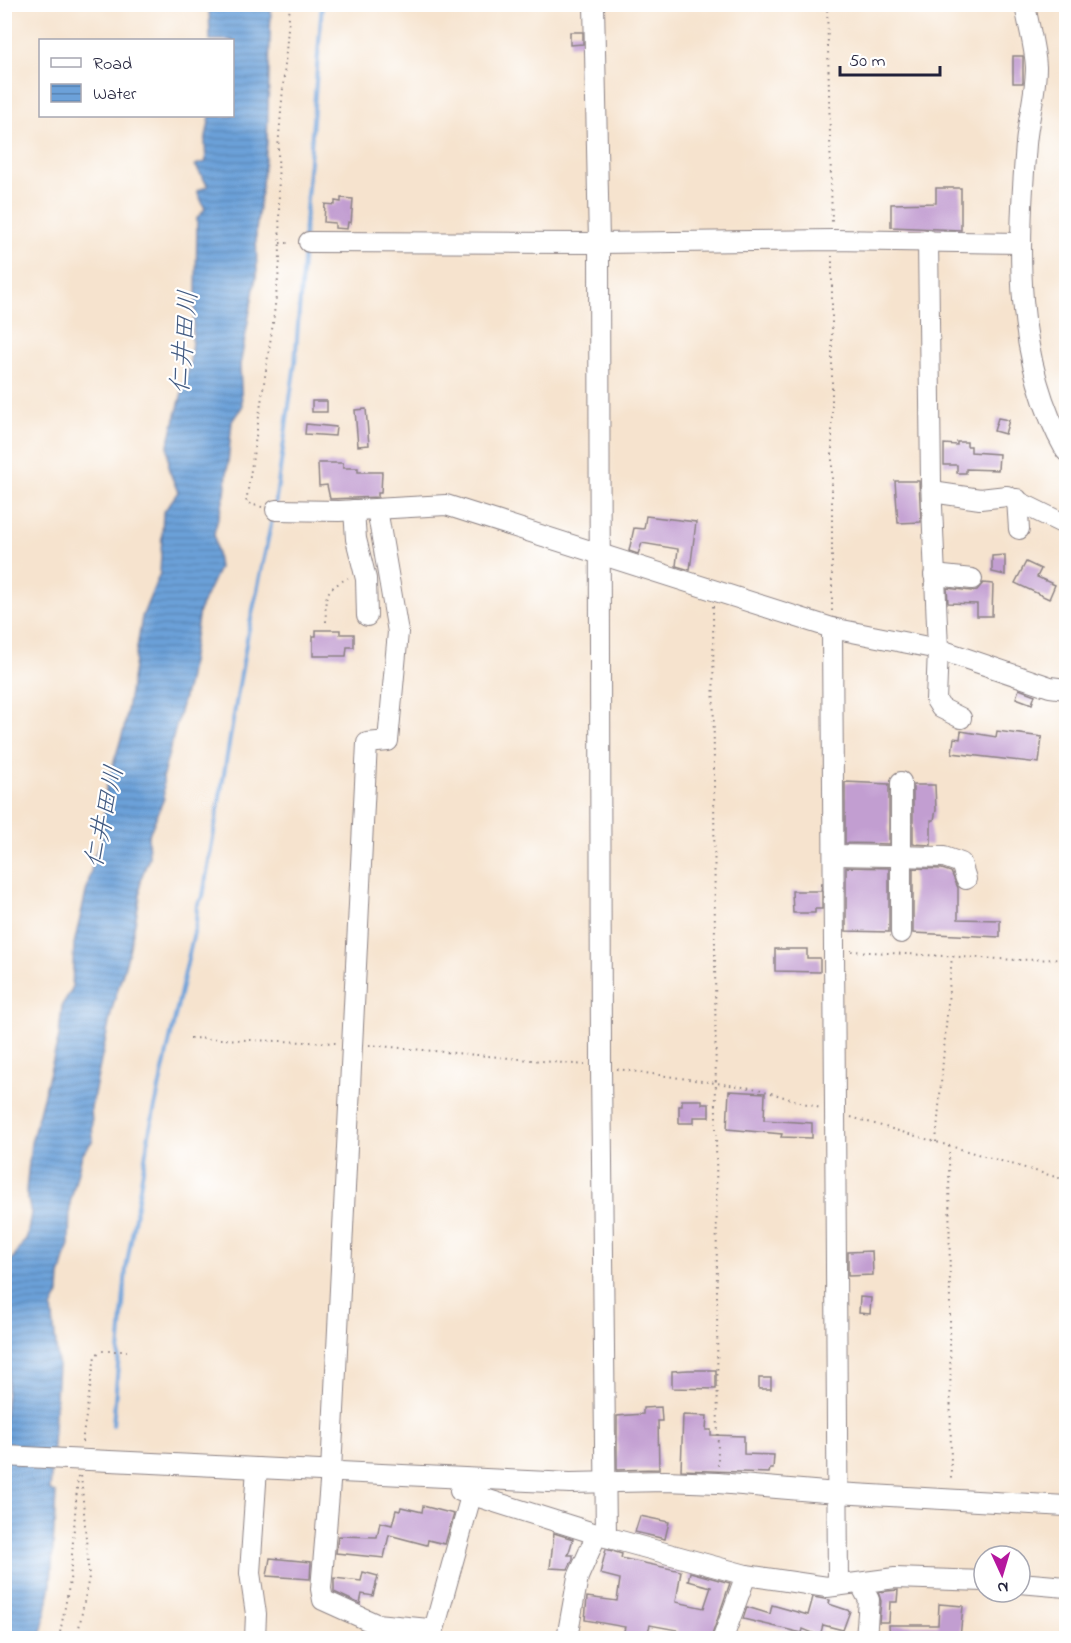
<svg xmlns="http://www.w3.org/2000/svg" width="1071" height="1643" font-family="'Indie Flower','Klee One',sans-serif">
  <defs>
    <pattern id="water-rules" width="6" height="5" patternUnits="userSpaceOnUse" patternTransform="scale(1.5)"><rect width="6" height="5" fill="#6ca1d9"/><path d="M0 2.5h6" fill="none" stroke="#5883b1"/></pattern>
  </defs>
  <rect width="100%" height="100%" fill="#fff"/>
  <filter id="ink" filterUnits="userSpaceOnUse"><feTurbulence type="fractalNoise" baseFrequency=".0167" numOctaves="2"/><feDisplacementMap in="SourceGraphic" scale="12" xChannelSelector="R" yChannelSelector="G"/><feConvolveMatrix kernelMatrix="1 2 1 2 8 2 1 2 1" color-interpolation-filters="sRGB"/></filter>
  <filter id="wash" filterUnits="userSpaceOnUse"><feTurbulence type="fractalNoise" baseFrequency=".008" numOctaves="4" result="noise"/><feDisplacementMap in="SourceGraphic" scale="24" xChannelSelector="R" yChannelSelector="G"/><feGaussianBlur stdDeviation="1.35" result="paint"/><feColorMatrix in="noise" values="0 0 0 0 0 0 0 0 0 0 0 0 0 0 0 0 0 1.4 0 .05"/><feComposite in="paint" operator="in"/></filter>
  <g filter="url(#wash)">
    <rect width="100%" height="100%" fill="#f6e3ce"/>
    <path fill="url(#water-rules)" stroke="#47628a" stroke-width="1.5" d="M209,5h62l-4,139 -11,87 1,41 -17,94 2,41 -10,14 -7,73 -11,39 5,35 -20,43 -11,71 -25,93 1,23 -16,39 1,21 -9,23v17l-11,54 -17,57 -21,99 2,32 -11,15 -12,48 -1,41 -9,32 -1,18 -7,14 6,57 -8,126 6,2 -5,91 -10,54h-36l-1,-214 8,-87v-26l-6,-21 3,-26 18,-27 4,-24 -5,-22 5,-48 28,-106 3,-32 10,-16 2,-45 21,-90 7,-15 4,-51 18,-59 18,-112 18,-44 3,-60 15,-21 -9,-22 -1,-25 22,-82 6,-67 1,-78 8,-9 -8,-18 11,-5 -13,-21 11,-3 -1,-19 5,-27h22v-76h-22z"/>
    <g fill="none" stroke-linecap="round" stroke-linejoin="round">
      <g stroke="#6ca1d9" stroke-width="4">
        <path d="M304,237l18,-233"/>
        <path d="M275,505l20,-142 9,-116"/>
        <path d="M113,1425l13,-156 24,-140 46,-206 1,-18 6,-9 45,-263 25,-118"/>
      </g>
    </g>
    <g id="blocks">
      <g fill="#c29ed1">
        <path d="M570,32h13v12l-13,1z"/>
        <rect x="1013" y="56" width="10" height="27"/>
        <path d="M936,188h25v42l-70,-3v-23l45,-1z"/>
        <path d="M341,198l12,1 -2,24 -3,-1 -1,7 -12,-1v-5l-11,-1 1,-18 10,1v-4l6,1z"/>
        <rect x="312" y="401" width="15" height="11"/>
        <path d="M366,409l3,36 -11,1 -3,-36z"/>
        <path d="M998,418l11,2 -4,14 -11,-3z"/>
        <path d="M306,424l30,3 -1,9 -30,-2z"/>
        <path d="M957,442h10v4h4v6l28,2 -1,16 -32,-1v4h-9v-8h-13v-21l13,1z"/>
        <path d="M318,463h25v5h15v4h24l-1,21h-3v4l-48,2 -3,-14 -8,1z"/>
        <path d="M895,481h24l2,41 -23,1z"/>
        <path d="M646,516l50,6 -6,48 -14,-4 2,-17 -36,-6 -4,11 -9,-3 5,-23 10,1z"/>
        <path d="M1005,555v20l-13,-3v-16z"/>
        <path d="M1026,562l15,7 -4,8 18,8 -6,14 -34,-16z"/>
        <path d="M983,583l10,1 -1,32h-15v-12l-29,-1 -1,-15 24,3 6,-1z"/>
        <path d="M316,630h24v4h14v13h-7l-1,9h-33v-20h3z"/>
        <path d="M1019,689l16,6 -3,9 -16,-6z"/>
        <path d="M961,731l35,6 1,-6 45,6 -3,26 -87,-10 2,-15 6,1z"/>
        <path d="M845,782l44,2v60l-44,-1z"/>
        <path d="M913,785h22l1,25 -2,10h-3v25l-18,-1z"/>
        <path d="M846,867l43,1v64l-43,-1z"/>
        <path d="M913,868l29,1 9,3 7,16v31l42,1v17l-87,-4z"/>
        <path d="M822,882v27h-7v4h-22l-1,-22h29z"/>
        <path d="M775,949h32v9h13v14l-45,-1z"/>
        <path d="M729,1091l36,2 -1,27 48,3v15l-31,-1 1,-3 -55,-5z"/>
        <path d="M682,1100h20v4h7v13h-15v6h-15v-17h3z"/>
        <path d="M872,1251l1,24 -25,1v-24z"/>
        <path d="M860,1297l11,1 -1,16 -11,-1z"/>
        <path d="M689,1370h27v19l-44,-1v-17z"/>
        <rect x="759" y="1378" width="12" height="11"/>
        <path d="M661,1407l1,14h-4l1,48 -42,1v-54l26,-2v-6z"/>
        <path d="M683,1415l24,1 -1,14h5v5l33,1v18l30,1 -1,14h-3l-1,4 -88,-3z"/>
        <path d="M423,1506l31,8 -9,30 -17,-4 -1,5 -38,-10 -5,23 -48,-5 2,-17 39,1 3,-15 12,3 4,-15 4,1 1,-4 21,5z"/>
        <path d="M640,1516l29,6 -4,17 -30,-7z"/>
        <path d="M554,1533l19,6 -5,16h5v4l-5,10 -18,-1z"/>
        <path d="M606,1549l16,5 -1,4 60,13 -5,31 28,6 7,-21 -23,-6 2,-9 40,11 -19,55h-36l2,-8 -27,-5 -4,13h-24l3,-11 -40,-7 2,-23 30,4 3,-22 -20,-5z"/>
        <path d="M270,1558l41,4 -1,17 -43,-3z"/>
        <path d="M363,1572l15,4 -5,20 -11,-2 -2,10 -26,-12v-14l27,3z"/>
        <path d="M898,1590l-1,12h-7l-1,20h-10l2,-21 -3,-9z"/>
        <path d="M813,1597l17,3 -1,4 21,7 -7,19 -20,-5 -3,11 -17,-7 -1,4 -59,-14 4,-12 23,7 2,-9 36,10z"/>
        <path d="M939,1604l24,2 -3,32h-70l-1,-13h49z"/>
      </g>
    </g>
  </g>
  <g filter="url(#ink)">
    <use href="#blocks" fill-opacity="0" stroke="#8c8284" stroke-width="1.5"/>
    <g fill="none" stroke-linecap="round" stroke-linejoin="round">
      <defs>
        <g id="minor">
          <path d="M594,4l5,239 2,824 5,470"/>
          <path d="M1025,4c3,21 10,42 11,63 0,26 -8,52 -10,77 -8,103 -13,214 40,307"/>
          <path d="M928,240l3,242 7,167 -2,51 5,8 20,10"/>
          <path d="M309,242l290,1 234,-3 186,3"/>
          <path d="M932,492l48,7 27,-3 59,29"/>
          <path d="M1017,499l2,30"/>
          <path d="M377,509l21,123 -10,109 -21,2 -36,728 -10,118 2,11 53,24 53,5 6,-3 36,-130"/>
          <path d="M276,510l63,1 107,-6 386,123 106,21 112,38 16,2"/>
          <path d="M354,510l2,29 10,40 1,37"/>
          <path d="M934,575l38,4"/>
          <path d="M832,628l6,957"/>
          <path d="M834,855l110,2 17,6 5,16"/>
          <path d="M901,933v-151"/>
          <path d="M4,1456l566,27 95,-2 53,2 119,10 229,13"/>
          <path d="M460,1491l146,46 140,38 81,12 68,-9 89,3"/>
          <path d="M860,1583l9,17 -3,38"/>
          <path d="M1020,1583l46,4"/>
          <path d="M255,1638l1,-24 -6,-41 7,-105"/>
          <path d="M567,1638l11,-61 19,-43"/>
          <path d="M723,1638l23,-63"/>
        </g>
      </defs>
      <use href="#minor" stroke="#8c8284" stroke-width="22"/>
      <g stroke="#8c8284" stroke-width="2" stroke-dasharray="1.5 4.5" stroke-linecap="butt">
        <path d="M827,4l5,220"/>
        <path d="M1064,230h2"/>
        <path d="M280,243h12"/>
        <path d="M262,507l-16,-4 27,-180 7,-62 -2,-113 12,-144"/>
        <path d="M713,606l5,862"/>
        <path d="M832,611v-355"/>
        <path d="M326,622c-1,-26 -3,-31 22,-44"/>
        <path d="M851,951l167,9 48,-1"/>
        <path d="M190,1038l147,5"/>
        <path d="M369,1045l216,20"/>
        <path d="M617,1069l141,20 62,19"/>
        <path d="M851,1117l215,63"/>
        <path d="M936,1142l16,-186"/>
        <path d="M949,1146l2,336"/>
        <path d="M82,1442l13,-86 6,-5h26"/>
        <path d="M59,1638l11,-57 8,-106"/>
        <path d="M77,1638l12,-61 -8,-103"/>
      </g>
      <use href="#minor" stroke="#fff" stroke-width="20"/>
    </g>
  </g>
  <g text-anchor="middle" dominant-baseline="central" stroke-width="4.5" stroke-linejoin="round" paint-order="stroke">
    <g font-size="26" font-style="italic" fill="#435b82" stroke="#fff">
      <text transform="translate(186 342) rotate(-85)">仁井田川</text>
      <text transform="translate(106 817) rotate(-78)">仁井田川</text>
    </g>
  </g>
  <rect width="1071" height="1643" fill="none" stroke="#fff" stroke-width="24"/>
  <rect x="39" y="39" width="195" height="78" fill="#ffffff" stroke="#a7a7b1" stroke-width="1.5"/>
  <rect x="51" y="58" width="30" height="9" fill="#ffffff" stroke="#a7a7b1" stroke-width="1.5"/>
  <text x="93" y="69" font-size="18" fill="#22223b">Road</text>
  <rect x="51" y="84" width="30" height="18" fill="url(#water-rules)" stroke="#a7a7b1" stroke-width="1.5"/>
  <text x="93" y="99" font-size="18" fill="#22223b">Water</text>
  <g transform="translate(1002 1574) rotate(176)"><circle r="28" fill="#ffffff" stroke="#a7a7b1" stroke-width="1.5"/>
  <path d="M0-4.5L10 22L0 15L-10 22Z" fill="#b5179e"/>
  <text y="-9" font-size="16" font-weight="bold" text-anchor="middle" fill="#22223b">N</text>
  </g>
  <path d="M840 66v9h100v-9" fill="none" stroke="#22223b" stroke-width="3"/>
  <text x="849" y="66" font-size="18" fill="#22223b" stroke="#ffffff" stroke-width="4.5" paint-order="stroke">50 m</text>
</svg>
